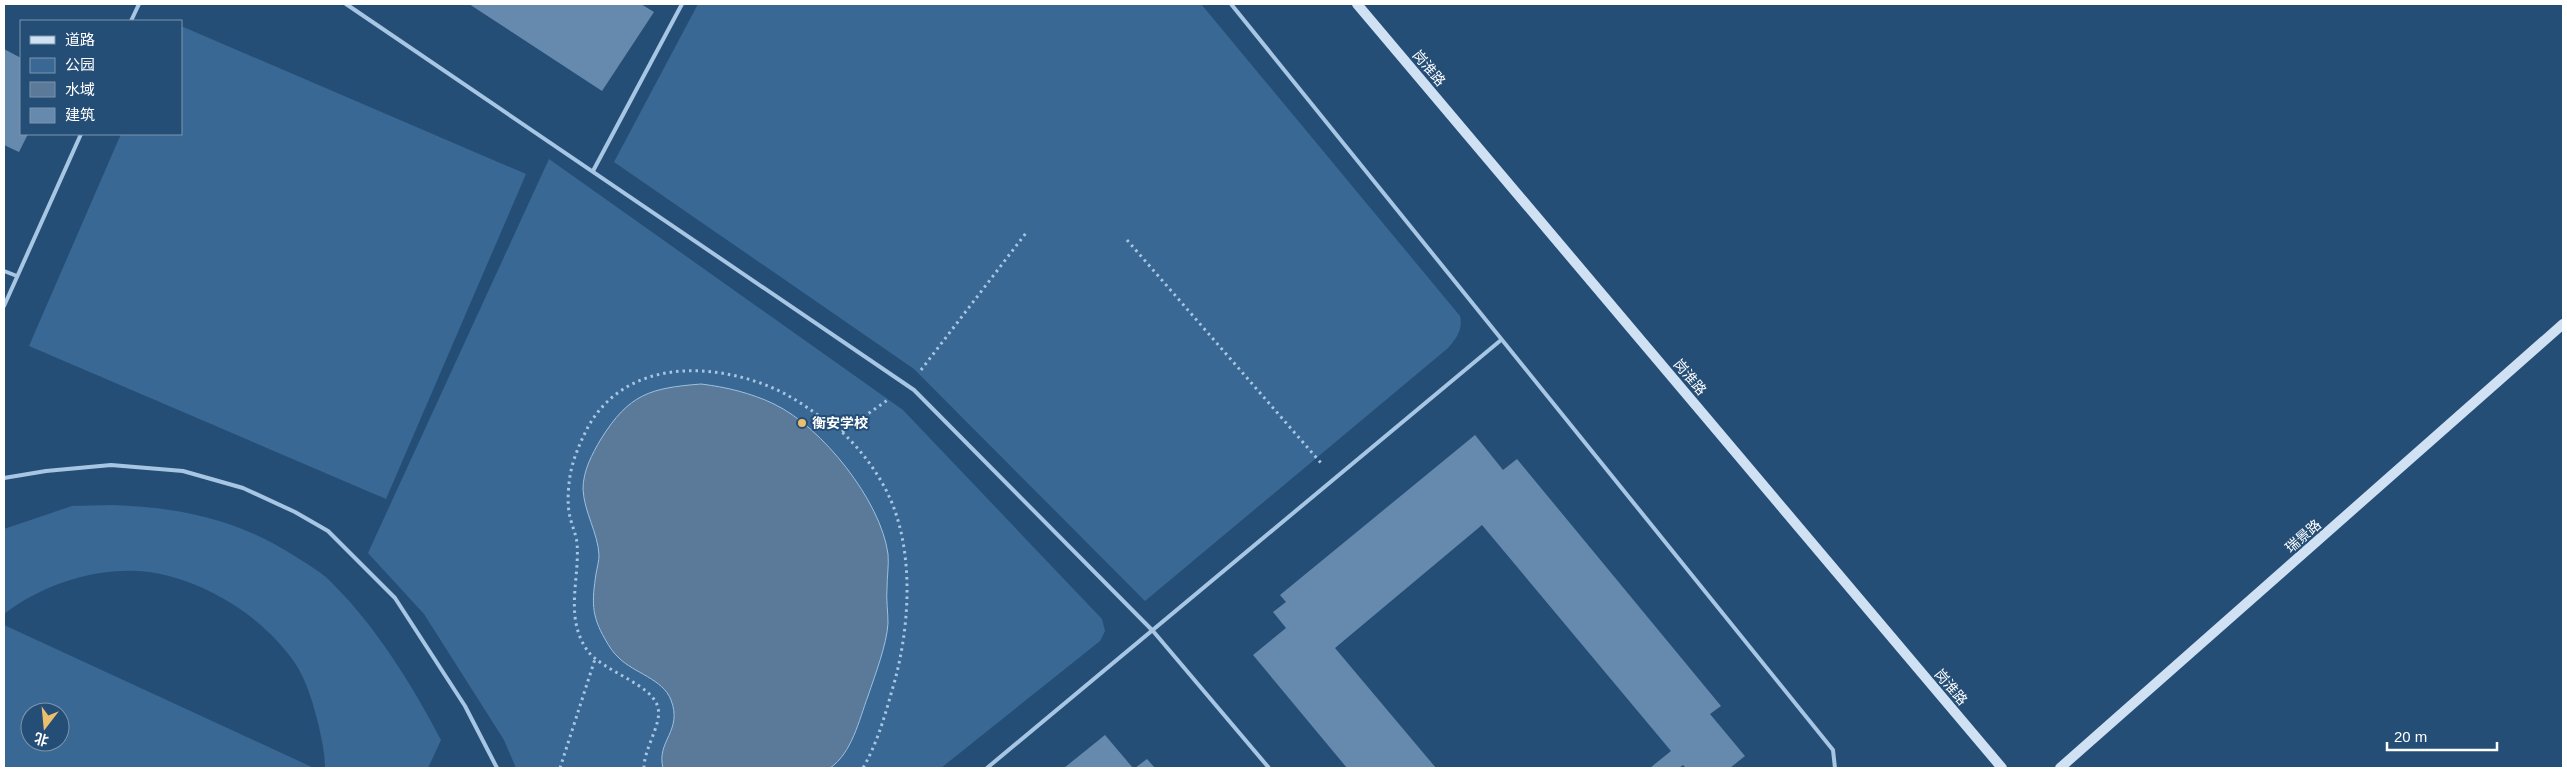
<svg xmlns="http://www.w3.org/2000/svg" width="2567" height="772" font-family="Helvetica,'Noto Sans SC',sans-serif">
  <rect width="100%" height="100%" fill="#254e77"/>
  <g fill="#396894" fill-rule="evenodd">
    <path d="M698,4h503l259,312c3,13 -3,22 -12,32l-303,253 -231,-232 -300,-207z"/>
    <path d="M181,26l345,148 -140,325 -357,-153 92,-212h60z"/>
    <path d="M549,159l354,251 199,209 3,12 -5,10 -159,127h-425l-12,-28 -80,-126 -56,-61z"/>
    <path d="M112,505c67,2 128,15 184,52 13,8 27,16 37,27 44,44 79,101 108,156l-13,28h-103c0,-14 -3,-27 -6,-41 -5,-21 -12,-46 -24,-64 -29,-42 -77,-74 -126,-87 -54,-15 -121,4 -165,38v-85l68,-23z"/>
    <path d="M4,625l310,143h-310zM30,712h30v30h-30z"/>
  </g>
  <path fill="#5b7998" stroke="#9bc1e3" d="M701,384c25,3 50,9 73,20 48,23 107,97 114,150 1,11 -1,23 -1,34 -1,12 1,23 1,35 -1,21 -13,52 -20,73 -9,24 -16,57 -38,72h-167c-7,-27 20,-37 8,-68 -8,-21 -37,-27 -52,-42 -6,-5 -10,-12 -14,-19 -14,-24 -13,-38 -9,-65 1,-6 3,-13 3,-19 -1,-22 -15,-43 -16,-66 0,-18 9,-35 18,-50 28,-45 49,-51 100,-55z"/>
  <g fill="#668aae">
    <path d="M469,4h172l13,8 -52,79z"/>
    <path d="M4,49l17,9v76h7l-9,18 -15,-7z"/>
    <path d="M1475,435l28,35 14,-11 204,247 -11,8 35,42 -15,12h-44l-3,-3 -4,3h-29l21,-17 -189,-226 -147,123 101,120h-89l-94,-113 33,-27 -13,-16 13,-10 -6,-7z"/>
    <path d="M1105,735l28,33h-69z"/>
    <path d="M1147,759l8,9h-20z"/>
  </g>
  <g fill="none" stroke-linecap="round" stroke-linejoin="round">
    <g stroke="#a7c6e3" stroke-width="3" stroke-dasharray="2.5 4" stroke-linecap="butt">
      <path d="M1127,240l194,223"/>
      <path d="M921,370l105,-137"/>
      <path d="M842,432l47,-33"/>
      <path d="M560,768l35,-109"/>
      <path d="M644,768c0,-20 18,-44 14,-60 -5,-24 -55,-36 -71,-58 -23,-34 -7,-71 -10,-107 -1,-9 -5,-17 -7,-26 -3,-12 -2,-28 0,-41 3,-18 10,-33 18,-49 37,-67 122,-66 185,-39 16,7 31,17 45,27 8,6 18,11 25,18 22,21 42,49 52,78 18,52 14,116 0,169 -9,31 -16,60 -32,88"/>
    </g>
    <g stroke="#a7c6e3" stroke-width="4">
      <path d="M346,4l568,386 239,241 116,137"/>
      <path d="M1231,4l602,746 2,18"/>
      <path d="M131,21l8,-17"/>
      <path d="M593,171l89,-167"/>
      <path d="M4,271l13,5"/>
      <path d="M4,306l77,-172"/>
      <path d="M4,478l42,-7 65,-6 72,6 60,17 52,24 33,19 67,67 70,108 32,62"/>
      <path d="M987,768l514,-428"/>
    </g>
    <g stroke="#cfe1f3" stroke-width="10">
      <path d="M1357,4l645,764"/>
      <path d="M2060,768l503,-444"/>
    </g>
  </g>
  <circle fill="#ecbf6c" stroke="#254e77" stroke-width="2" cx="802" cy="423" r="5"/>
  <g text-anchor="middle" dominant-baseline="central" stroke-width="4" stroke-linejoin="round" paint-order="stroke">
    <g font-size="14" fill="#fff" stroke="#254e77">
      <text transform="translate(1429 68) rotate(50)">岗淮路</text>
      <text transform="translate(1690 377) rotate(50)">岗淮路</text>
      <text transform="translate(2303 536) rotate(-41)">瑞景路</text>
      <text transform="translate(1951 687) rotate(50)">岗淮路</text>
    </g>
    <g font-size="14" font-weight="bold" fill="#fff" stroke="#254e77" text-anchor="start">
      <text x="812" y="423">衡安学校</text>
    </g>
  </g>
  <rect width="2567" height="772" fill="none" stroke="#ffffff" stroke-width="10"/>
  <rect x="20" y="20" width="162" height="115" fill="#254e77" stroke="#7c95ad"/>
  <rect x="30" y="36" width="25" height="8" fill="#cfe1f3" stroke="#7c95ad"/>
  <text x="65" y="45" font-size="15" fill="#ffffff">道路</text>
  <rect x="30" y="58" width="25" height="15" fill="#396894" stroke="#7c95ad"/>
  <text x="65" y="70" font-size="15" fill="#ffffff">公园</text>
  <rect x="30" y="82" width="25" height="15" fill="#5b7998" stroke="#7c95ad"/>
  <text x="65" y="95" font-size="15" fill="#ffffff">水域</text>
  <rect x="30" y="108" width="25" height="15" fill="#668aae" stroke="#7c95ad"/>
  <text x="65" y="120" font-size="15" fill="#ffffff">建筑</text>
  <g transform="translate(45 727) rotate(196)"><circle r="24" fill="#254e77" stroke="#7c95ad"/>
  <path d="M0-4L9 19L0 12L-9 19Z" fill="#ecbf6c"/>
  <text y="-8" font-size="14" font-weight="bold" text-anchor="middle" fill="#ffffff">北</text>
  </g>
  <path d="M2387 742v8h110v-8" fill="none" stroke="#ffffff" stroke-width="2.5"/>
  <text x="2394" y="742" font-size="15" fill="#ffffff" stroke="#254e77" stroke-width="4" paint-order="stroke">20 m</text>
</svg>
